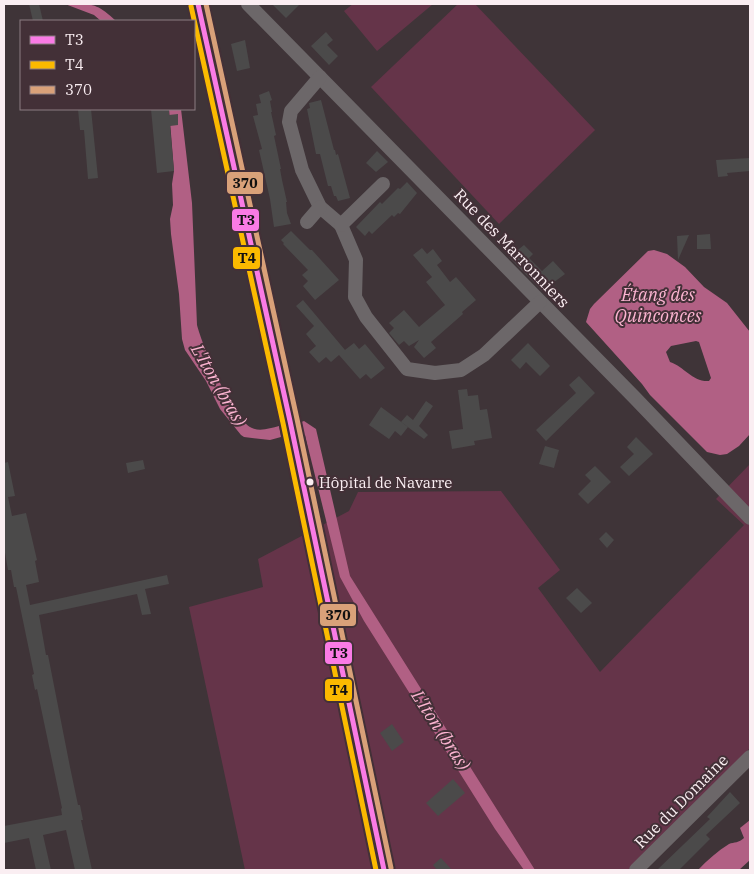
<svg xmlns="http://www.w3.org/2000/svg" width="754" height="874" font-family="'IBM Plex Serif',serif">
  <rect width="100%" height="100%" fill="#3f3438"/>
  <g fill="#653449">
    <path d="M353,4h80l-56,47 -33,-40z"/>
    <path d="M458,4h17l120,126 -96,94 -128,-137z"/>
    <path d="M750,464v284l-122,122h-383l-56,-263 74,-20 -5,-28 91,-48 9,-19 143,-1 59,79 -22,18 62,84 144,-147 -28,-26z"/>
  </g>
  <g fill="#b16084" fill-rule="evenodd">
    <path d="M65,4c27,0 31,-2 51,17h-15l-7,-6z"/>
    <path d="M169,109h12l11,94 5,122c5,20 36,95 55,103 8,4 19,0 27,-2l2,11 -11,3 -26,-3 -3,-2 -21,-26 -14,-28 -21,-31 -3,-11 -3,-45 -8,-60 -1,-15 3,-14 -1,-21 2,-13z"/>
    <path d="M654,250l13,4 18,13 19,20 23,16 23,29v102l-11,12 -12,8 -7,1 -13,-3 -57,-57 -8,-11 -56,-62 4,-13 4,-5 54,-53zM696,341l3,1 12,36 -2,3c-17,1 -24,-14 -39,-19l-4,-10 5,-6z"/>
    <path d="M304,421l12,8 34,147 185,294h-11l-29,-41 -83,-132 -48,-76 -24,-44 -35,-142h-7l-2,-11z"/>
    <path d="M750,820v40l-11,10h-41c9,-10 20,-19 31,-26 5,-2 10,-1 15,-6l-4,-10z"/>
  </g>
  <g fill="#4b4a4a">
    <path d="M29,4h10l4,17h-10z"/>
    <path d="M272,4h28l-14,14z"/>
    <path d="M326,32l7,8 -6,5 11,11 -9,9 -18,-19z"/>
    <path d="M245,40l5,28 -13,3 -6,-27z"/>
    <path d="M269,91l3,9 -2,1 2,11h-1l5,23 -2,1 7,33h-1l2,11 5,22h-1l1,11 4,11 -17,3 -4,-28 -11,-49 3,-1 -9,-33 5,-1 -2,-11 5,-1 -2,-8z"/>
    <path d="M321,100l13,50h1l1,5 2,-1 12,44 -12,3 -2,-5h-2l-3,-10h-3l-8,-32h-4l-9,-45 3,-1 -1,-5z"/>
    <path d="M78,109h13l7,69 -10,1 -4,-49h-4z"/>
    <path d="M151,109h18v6l9,-1v11l-8,1 4,45 -17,2z"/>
    <path d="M377,151l11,11 -12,10 -10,-9z"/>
    <path d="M750,158v13l-23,2 1,3 -10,1 -2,-17z"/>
    <path d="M407,182l10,11 -17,21 -2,-1 -4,4 -2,-2 -20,19 -3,-3 -4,5 -9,-9 24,-25 2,2 16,-16 2,1z"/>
    <path d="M291,231l19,19h2l27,30 -24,20 -12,-14 5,-5 -6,-6 6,-5 -25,-26 1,-1 -3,-3z"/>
    <path d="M710,234l1,15h-14v-14z"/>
    <path d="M689,235l-11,25 -1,-24z"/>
    <path d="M524,245l9,9 -4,4 13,13 11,-10 12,13 -23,17 -33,-34z"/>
    <path d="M422,248l5,6 6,-5 9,12 -5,4 13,17 6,-5 20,23 -14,12 1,2 -32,28 5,6 -12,10 -10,-11 5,-7 -10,6 -5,-5 -5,4 -10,-12 5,-5 -5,-5 15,-13 15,17 26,-22 -19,-23 6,-5 -19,-22z"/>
    <path d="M303,300l42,50 -4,3 13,-10 5,6 6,-5 20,24 -14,11 -5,-5 -6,5 -21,-24 -8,7 -5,-5 -7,6 -10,-11 7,-6 -10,-12 8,-8 -18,-20z"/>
    <path d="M528,343l22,23 -10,10 -14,-14 -6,7 -9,-9z"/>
    <path d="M579,376l16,17 -49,48 -10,-11 40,-37 -7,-8z"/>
    <path d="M467,389l1,7 10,-1 2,15 7,-1 5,29 -18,3 1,4 -23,4 -3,-18 14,-2 -5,-39z"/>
    <path d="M426,401l7,5 -14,20 9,9 -4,4 -23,-17 6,-7 6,5z"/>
    <path d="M381,407l27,20 -7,9 -6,-5 -6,8 -20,-14z"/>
    <path d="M636,437l17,17 -24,22 -9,-9 14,-13 -7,-7z"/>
    <path d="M545,446l14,4 -5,18 -15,-4z"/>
    <path d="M143,460l2,9 -17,4 -2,-10z"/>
    <path d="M8,462l7,34 -7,1 4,19 14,-3 11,47 -2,1 4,21 -13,3 4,20 137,-30 2,9 -24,5 6,25 -9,1 -5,-21 -98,21 7,40h2l22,112 8,38h2l3,15h-2l11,50h-17l-9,-40 -23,5 8,35h-15l-7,-32 -25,5v-17l58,-11 -1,-6 1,-1 -25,-119 -2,1 -3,-15 2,-1 -18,-87h-2l-3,-17h-3l-4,-23v-84z"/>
    <path d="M595,466l16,16 -23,22 -10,-10 13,-13 -6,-6z"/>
    <path d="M606,532l8,8 -7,8 -8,-9z"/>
    <path d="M577,588l15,15 -11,10 -15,-15z"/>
    <path d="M392,724l12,18 -12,9 -12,-18z"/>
    <path d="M453,779l12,14 -27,23 -12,-13z"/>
    <path d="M730,792l10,11 -34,32 4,4 -31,31h-22l53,-51 -3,-2z"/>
    <path d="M441,858l11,12h-15l-4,-5z"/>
  </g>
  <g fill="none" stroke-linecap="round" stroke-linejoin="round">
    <g stroke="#6c6769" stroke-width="14">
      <path d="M248,4l387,394 115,120"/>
      <path d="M320,77l-29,34 -2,11 13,48 18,37 21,18 15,35 -1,37 11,20 41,52 28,4 26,-3 23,-15 56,-53"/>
      <path d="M307,222l13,-15"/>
      <path d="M341,225l42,-41"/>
      <path d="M636,870l114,-113"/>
    </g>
    <path stroke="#767073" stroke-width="21" d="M198,4l92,417 94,449"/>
    <defs>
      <path id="bus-1" d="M198,4l92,417 94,449"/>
      <path id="bus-2" d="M191,6l92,417 93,447"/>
      <path id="bus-3" d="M206,4l91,415 94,449"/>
    </defs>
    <use href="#bus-1" stroke="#433037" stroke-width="9"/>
    <use href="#bus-2" stroke="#433037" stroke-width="9"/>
    <use href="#bus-3" stroke="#433037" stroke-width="9"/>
    <use href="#bus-1" stroke="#fa7be5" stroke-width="5"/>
    <use href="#bus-2" stroke="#fbba00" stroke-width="5"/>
    <use href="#bus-3" stroke="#d9a179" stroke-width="5"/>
  </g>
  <circle fill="#faeef2" stroke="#433037" stroke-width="2" cx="310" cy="482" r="4.5"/>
  <g text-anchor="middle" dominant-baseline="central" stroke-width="4" stroke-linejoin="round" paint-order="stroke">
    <g font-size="15" fill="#faeef2" stroke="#433037" text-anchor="start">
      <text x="319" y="482">Hôpital de Navarre</text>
    </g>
    <g font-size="16" fill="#faeef2" stroke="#433037">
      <text transform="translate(512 248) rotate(46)">Rue des Marronniers</text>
      <text transform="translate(681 801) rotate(-45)">Rue du Domaine</text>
    </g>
    <g font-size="18" font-style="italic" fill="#fcb4d1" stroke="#433037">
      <text x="658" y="294">Étang des<tspan x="658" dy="21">Quinconces</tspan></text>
      <text transform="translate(219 385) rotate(60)">L'Iton (bras)</text>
      <text transform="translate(441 730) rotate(57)">L'Iton (bras)</text>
    </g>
  </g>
  <g stroke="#433037" stroke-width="2">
    <rect x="226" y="171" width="38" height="24" rx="5" fill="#d9a179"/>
    <rect x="231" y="208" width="29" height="24" rx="5" fill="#fa7be5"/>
    <rect x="232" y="246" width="29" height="24" rx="5" fill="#fbba00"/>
    <rect x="319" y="603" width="38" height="24" rx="5" fill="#d9a179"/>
    <rect x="324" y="641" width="29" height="24" rx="5" fill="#fa7be5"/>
    <rect x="324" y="678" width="29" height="24" rx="5" fill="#fbba00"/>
  </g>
  <g font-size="14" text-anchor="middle" font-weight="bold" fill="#111">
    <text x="245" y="188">370</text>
    <text x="246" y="225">T3</text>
    <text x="247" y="263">T4</text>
    <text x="338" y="620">370</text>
    <text x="339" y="658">T3</text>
    <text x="339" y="695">T4</text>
  </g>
  <rect width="754" height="874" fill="none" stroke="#faeef2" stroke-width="10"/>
  <rect x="20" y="20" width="175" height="90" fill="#433037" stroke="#8c7c82"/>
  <rect x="30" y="36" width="25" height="8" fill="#fa7be5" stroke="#8c7c82"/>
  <text x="65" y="45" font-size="15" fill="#faeef2">T3</text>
  <rect x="30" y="61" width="25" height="8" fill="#fbba00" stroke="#8c7c82"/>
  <text x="65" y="70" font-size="15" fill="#faeef2">T4</text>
  <rect x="30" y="86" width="25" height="8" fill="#d9a179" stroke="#8c7c82"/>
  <text x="65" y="95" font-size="15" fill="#faeef2">370</text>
</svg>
